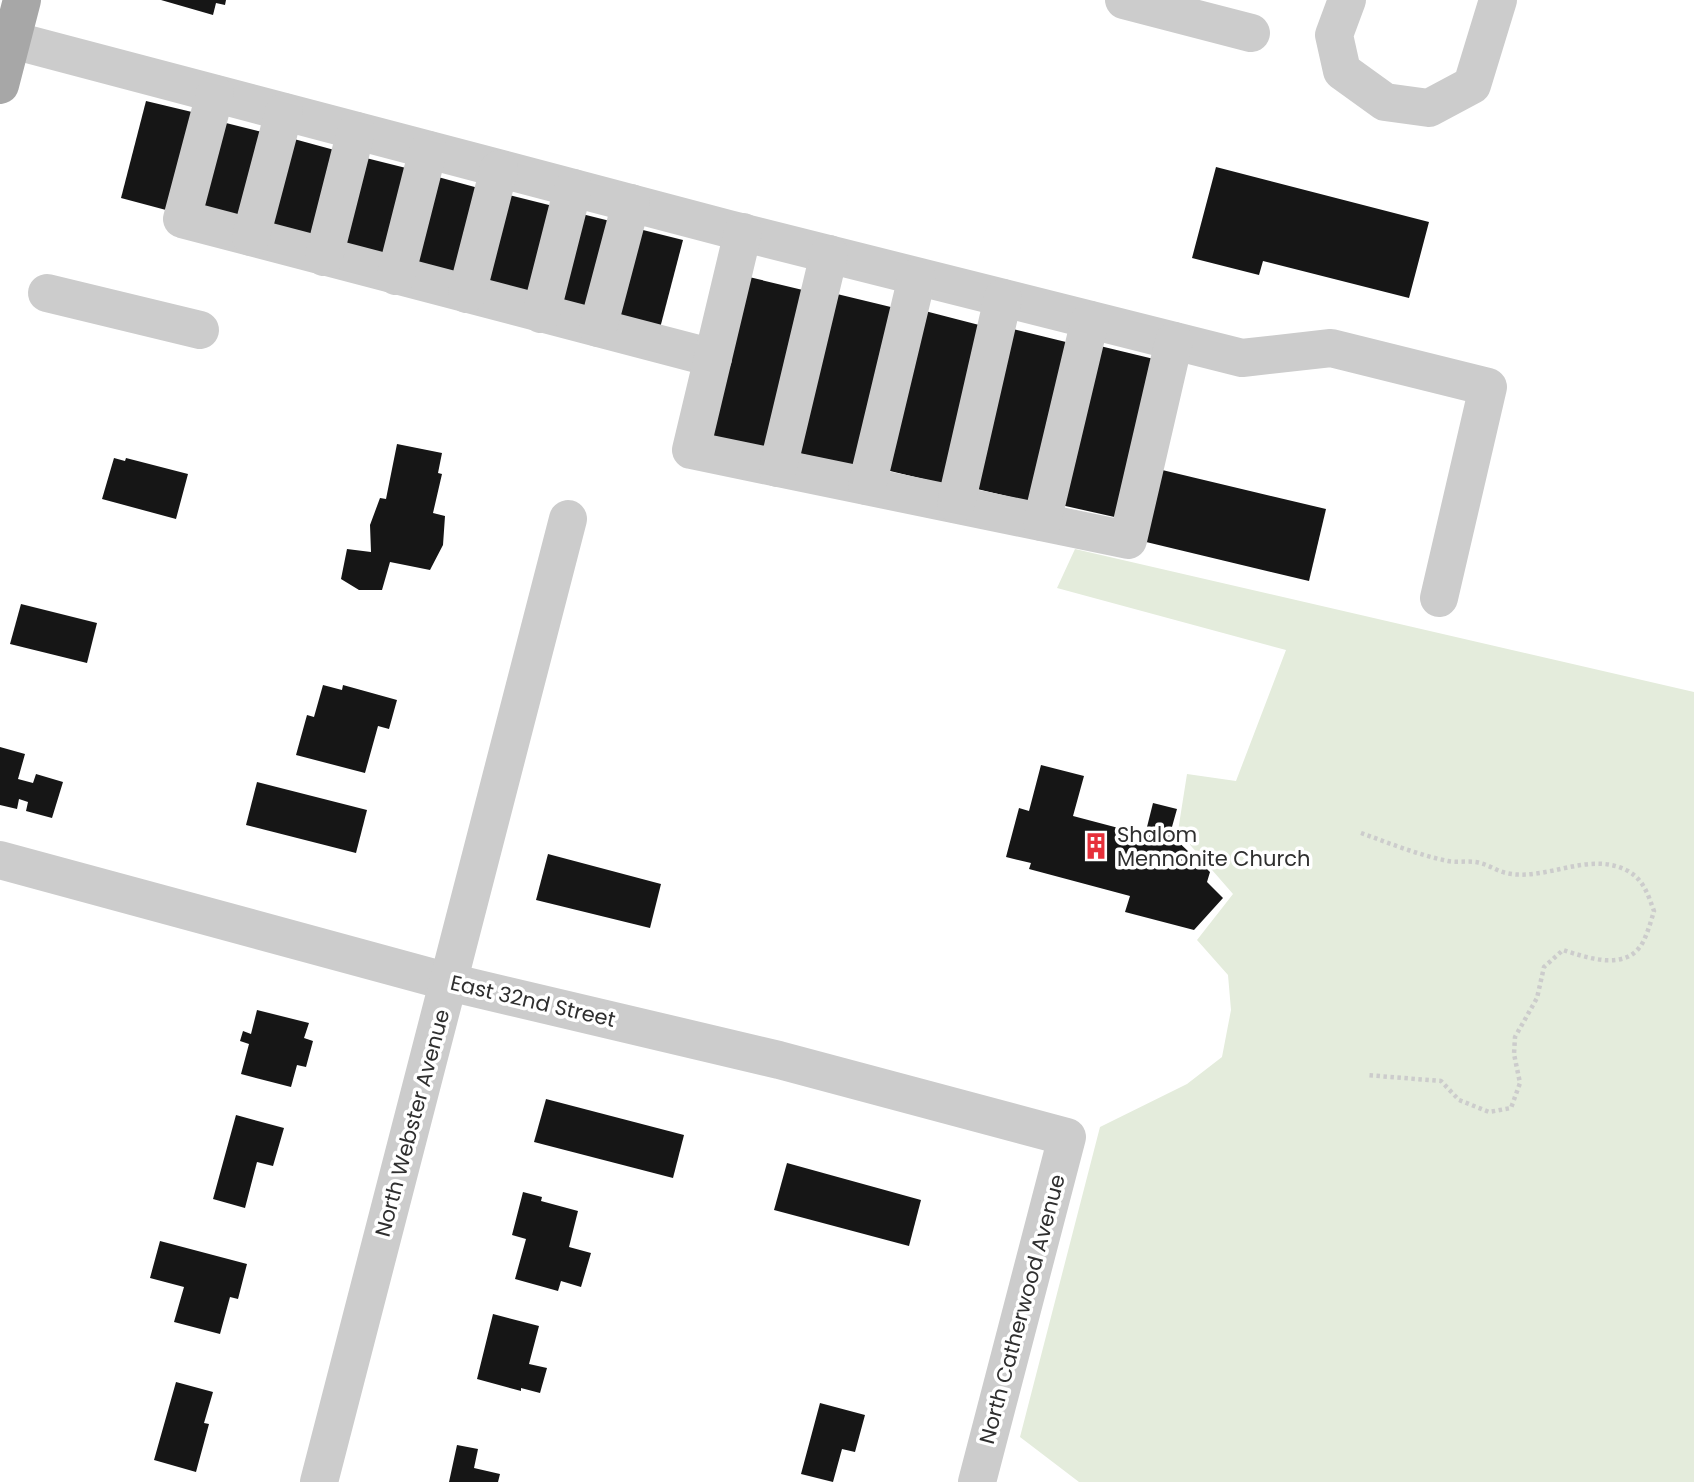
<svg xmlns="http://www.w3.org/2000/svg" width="1694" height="1482" font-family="Poppins,sans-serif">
  <rect width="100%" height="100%" fill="#fff"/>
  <path fill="#e4ecdc" d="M1075,549l619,143v790h-615l-59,-45 80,-310 87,-43 35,-27 9,-47 -3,-35 -31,-35 36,-46 -55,-63 9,-57 49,7 50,-131 -229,-62z"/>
  <g fill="#161616">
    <path d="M161,0h65l-1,5 -9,-2 -3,12z"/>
    <path d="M146,101l46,11 -26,98 -45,-12z"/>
    <path d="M222,122l44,11 -24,92 -44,-11z"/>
    <path d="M294,139l44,12 -24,92 -44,-11z"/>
    <path d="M366,158l44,11 -24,93 -44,-11z"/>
    <path d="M1216,167l213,55 -20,76 -146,-37 -4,14 -67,-17z"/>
    <path d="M438,177l44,12 -24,92 -43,-11z"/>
    <path d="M509,195l44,11 -23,92 -44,-11z"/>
    <path d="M582,214l28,7 -23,93 -29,-7z"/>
    <path d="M639,229l44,11 -24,92 -43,-11z"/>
    <path d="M749,277l58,14 -39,159 -58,-15z"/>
    <path d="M837,294l58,14 -39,159 -58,-14z"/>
    <path d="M925,311l58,15 -39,158 -58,-14z"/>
    <path d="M1013,329l57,14 -39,159 -58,-14z"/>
    <path d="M1100,346l58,14 -39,158 -58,-13z"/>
    <path d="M397,444l45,9 -4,20 4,1 -9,39 12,3 -2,29 -13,25 -40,-8 -8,28h-23l-18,-11 6,-30 24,3 -1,-27 10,-27 6,1z"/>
    <path d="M114,458l11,3 1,-3 62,16 -12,45 -74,-20z"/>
    <path d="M1158,469l168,40 -17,72 -167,-40z"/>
    <path d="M21,604l76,19 -10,40 -77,-19z"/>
    <path d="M323,685l19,5 1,-5 54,15 -8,29 -11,-3 -13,47 -69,-18 11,-40 7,2z"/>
    <path d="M0,747l25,7 -7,25 15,4 3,-9 27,8 -11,36 -26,-7 2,-9 -9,-3 -2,10 -17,-4z"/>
    <path d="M1041,765l43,11 -11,40 72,19 8,-32 24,6 -7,25 40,38 -3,10 16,16 -29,32 -69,-18 5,-16 -101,-27 2,-6 -25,-6 13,-49 10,3z"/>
    <path d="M257,782l110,28 -11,43 -110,-28z"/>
    <path d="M548,854l113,30 -11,44 -114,-28z"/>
    <path d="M257,1010l52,13 -5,15 9,3 -7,26 -9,-2 -6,22 -50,-13 8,-30 -9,-3 3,-10 8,3z"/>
    <path d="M546,1099l138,36 -11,43 -139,-36z"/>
    <path d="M236,1115l48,13 -11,38 -16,-4 -12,46 -32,-9z"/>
    <path d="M787,1163l134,37 -12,46 -135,-36z"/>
    <path d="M523,1192l19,5 -1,4 37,10 -9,36 22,6 -10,34 -20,-6 -3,10 -43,-12 11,-40 -14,-4z"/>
    <path d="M160,1241l87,23 -9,35 -8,-2 -10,37 -46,-12 10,-35 -34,-9z"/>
    <path d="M493,1314l46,12 -10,38 18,4 -7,25 -19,-5v3l-44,-12z"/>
    <path d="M176,1382l37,10 -9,31 5,1 -13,48 -42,-12z"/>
    <path d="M820,1403l45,12 -10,37 -13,-3 -9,33 -32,-8z"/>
    <path d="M457,1445l21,4 -4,19 26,6 -2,8h-49z"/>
  </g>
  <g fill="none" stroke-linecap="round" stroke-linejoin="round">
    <path stroke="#ccc" stroke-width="4.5" stroke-dasharray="3.5 3.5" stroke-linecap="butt" d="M1361,833c28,10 57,22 87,28 11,2 22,-1 32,2 9,2 17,8 26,10 40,9 83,-23 122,-2 16,9 20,24 26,40 -3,10 -6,21 -11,31 -16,30 -55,16 -80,8l-19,17 -7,31 -22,39 -1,17 6,29 -9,25 -22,4 -30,-12 -18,-19 -75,-6"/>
    <g stroke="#ccc" stroke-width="38">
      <path d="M1124,0l127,33"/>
      <path d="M1347,0l-13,35 8,36 43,31 44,6 43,-23 26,-85"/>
      <path d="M12,40l717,189 513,129 89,-10 157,39 -49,211"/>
      <path d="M215,94l-33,125 531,139"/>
      <path d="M743,232l-52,218 437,90 46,-199"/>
      <path d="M251,237l33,-125"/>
      <path d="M324,257l32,-126"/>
      <path d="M396,276l32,-126"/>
      <path d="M47,293l153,37"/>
      <path d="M467,294l32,-125"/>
      <path d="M541,314l32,-126"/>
      <path d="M598,328l33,-125"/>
      <path d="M778,468l51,-214"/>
      <path d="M867,486l50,-209"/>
      <path d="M956,504l47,-206"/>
      <path d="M1042,522l48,-202"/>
      <path d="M0,860l449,122 330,78 288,77 -90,345"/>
      <path d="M319,1482l249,-963"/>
    </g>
    <path stroke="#a7a7a7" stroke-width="38" d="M0,85l22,-85"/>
  </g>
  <defs>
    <symbol id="building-bare" viewBox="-9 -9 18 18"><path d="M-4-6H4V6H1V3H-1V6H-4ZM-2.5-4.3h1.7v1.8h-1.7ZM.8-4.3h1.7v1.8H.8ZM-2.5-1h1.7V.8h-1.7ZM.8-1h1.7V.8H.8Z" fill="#e6303a" stroke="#fff" stroke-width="2.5" paint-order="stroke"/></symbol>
  </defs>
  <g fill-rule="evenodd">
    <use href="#building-bare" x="1077" y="827" width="38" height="38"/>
  </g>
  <g text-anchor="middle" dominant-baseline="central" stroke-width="7" stroke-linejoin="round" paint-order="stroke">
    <g font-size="21" fill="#2f2f2f" stroke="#fff" text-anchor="start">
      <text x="1117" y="834">Shalom<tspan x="1117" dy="24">Mennonite Church</tspan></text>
    </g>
    <g font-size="21" fill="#2f2f2f" stroke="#fff">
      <text transform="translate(533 1001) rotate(13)">East 32nd Street</text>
      <text transform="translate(412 1123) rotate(-75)">North Webster Avenue</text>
      <text transform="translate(1022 1309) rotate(-75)">North Catherwood Avenue</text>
    </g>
  </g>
</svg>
